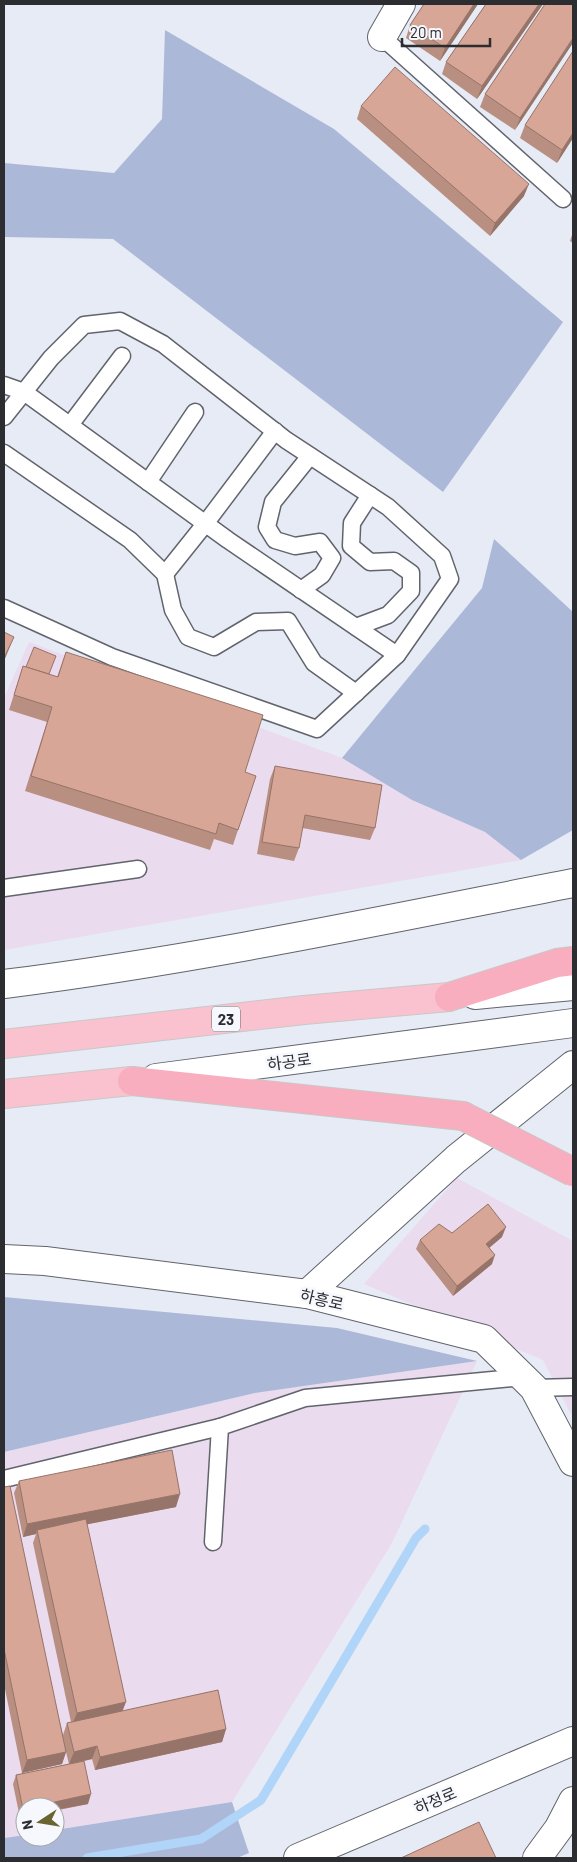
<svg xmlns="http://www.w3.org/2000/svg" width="577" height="1862" font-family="Barlow,'Noto Sans KR',sans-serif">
  <rect width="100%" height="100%" fill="#e7ebf5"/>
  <g fill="#eadbee">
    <path d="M29,642l313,116 70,42 73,32 36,28 -517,90v-252z"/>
    <path d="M457,1178l116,63v177l-30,-58 -179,-76z"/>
    <path d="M477,1361l-85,182 -160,259 -177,28v-23h-30v28l-21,3v-386l251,-59z"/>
  </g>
  <g fill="#acb8d8">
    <path d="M165,30l169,99 229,193 -120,170 -330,-253 -109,-2v-74l110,10 48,-54z"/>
    <path d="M494,539l79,73v218l-52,30 -36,-28 -73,-32 -70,-42 140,-170z"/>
    <path d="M4,1297l333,31 140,33 -222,32 -251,59z"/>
    <path d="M232,1802l17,51 -12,5h-233v-20l21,-3v2h30v-7z"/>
  </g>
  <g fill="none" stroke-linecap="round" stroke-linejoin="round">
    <path stroke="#b0d5f8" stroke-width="9" d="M87,1858l114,-19 60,-39 155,-262 9,-9"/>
    <defs>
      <g id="service">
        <path d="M382,37l181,162"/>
        <path d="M4,385l20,7 204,148 169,115 53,-76 -8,-23 -54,-49 -102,-67 -123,-96 -43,-23 -36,4 -33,33 -47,59"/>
        <path d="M70,425l52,-69"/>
        <path d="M4,453l126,87 35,34 8,36 15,27 26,10 42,-25 32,-1 26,42 42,30"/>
        <path d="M148,482l47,-70"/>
        <path d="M165,574l40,-50 70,-93"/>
        <path d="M301,590l21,-15 10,-17 -12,-16 -25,4 -20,-6 -8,-13 6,-25 37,-46"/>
        <path d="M4,608l108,49 205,72 80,-74"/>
        <path d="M356,627l32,-12 23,-24v-18l-17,-12 -24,1 -19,-16 1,-23 18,-28"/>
        <path d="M4,888l134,-19"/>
        <path d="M534,1388l39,-1"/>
        <path d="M4,1479l216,-52"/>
        <path d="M213,1542l7,-115 85,-29 218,-21"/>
      </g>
      <g id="minor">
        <path d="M382,37l19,-33"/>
        <path d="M4,984c191,-24 380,-64 569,-101"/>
        <path d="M307,1294l149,-135 117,-94"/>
        <path d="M537,1858l22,-30 14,-27"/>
      </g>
      <g id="tertiary">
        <path d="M475,995l98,-9"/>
        <path d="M156,1078l417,-55"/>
        <path d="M4,1259l41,2 262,33 177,45 50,49 39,74"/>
        <path d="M298,1858l275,-117"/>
      </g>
      <g id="primary">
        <path d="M4,1044l300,-34 145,-13"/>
        <path d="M4,1094l128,-13"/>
      </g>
      <g id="trunk">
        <path d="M449,997l108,-34 16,-2"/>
        <path d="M132,1081l331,35"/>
      </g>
    </defs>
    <use href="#service" stroke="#61646c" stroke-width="19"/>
    <use href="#minor" stroke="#61646c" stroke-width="30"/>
    <use href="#tertiary" stroke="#61646c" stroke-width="30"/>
    <use href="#primary" stroke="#c8c8c9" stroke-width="30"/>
    <use href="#trunk" stroke="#c8c8c9" stroke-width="30"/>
    <use href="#service" stroke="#fff" stroke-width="16"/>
    <use href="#minor" stroke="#fff" stroke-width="28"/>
    <use href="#tertiary" stroke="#fff" stroke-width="28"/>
    <use href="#primary" stroke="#fac2ce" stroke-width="28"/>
    <use href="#trunk" stroke="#f8aebe" stroke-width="28"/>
    <defs>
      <path id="trunk-bridge" d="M463,1116l110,56"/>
    </defs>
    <use href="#trunk-bridge" stroke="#c8c8c9" stroke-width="30" stroke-linecap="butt"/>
    <use href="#trunk-bridge" stroke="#f8aebe" stroke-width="28"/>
  </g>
  <g fill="#b98f81">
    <path d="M424,4h54l-38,57 -34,-23 4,-13z"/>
    <path d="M486,4h57l-66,95 -35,-25 4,-12z"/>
    <path d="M573,4l-58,126 -35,-23 5,-13z"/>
    <path d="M361,106l163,90 -34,40 -133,-117z"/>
    <path d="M525,125l48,13 -16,25 -37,-25z"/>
    <path d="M573,232v11l-3,-2z"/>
    <path d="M66,652l179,120 -7,58 -5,15 -19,-6 -4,11 -185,-59 22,-69 -38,-12 14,-44 34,11z"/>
    <path d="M275,766l100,62 -5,12 -68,-12 -3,20 -5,13 -37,-7 13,-75z"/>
    <path d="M452,1233l50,4 -13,11 3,16 -39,32 -37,-47 4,-9z"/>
    <path d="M19,1481l157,26 -89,17 35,187 104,18 -4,13 -127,28 -3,-11 -8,2 4,43 -68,14 -7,-34 3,-9 53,-11 -3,-12 -4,12 -40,9 -18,-89v-197l59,248 4,-12 4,-1 -38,-179 3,-9 -13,3 -9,-44z"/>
  </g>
  <g fill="#967469">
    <path d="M474,4h4l-38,57 5,-13z"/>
    <path d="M539,4h4l-66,95 5,-13z"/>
    <path d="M573,38v5l-58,87 5,-12z"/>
    <path d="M573,133v5l-16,25 5,-13z"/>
    <path d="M529,184l-5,12 -34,40 5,-13z"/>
    <path d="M14,637l-10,24v-3z"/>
    <path d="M506,1227l-4,10 -19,16 3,-9z"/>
    <path d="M495,1255l-3,9 -39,32 4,-10z"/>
    <path d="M180,1494l-4,13 -138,27 -1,-4 -1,4 -13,3 4,-13z"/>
    <path d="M126,1702l-5,13 -49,10 5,-12z"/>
    <path d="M226,1729l-4,13 -127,28 5,-13z"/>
    <path d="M97,1746l-5,13 -23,5 5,-12z"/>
    <path d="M66,1752l-4,12 -40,9 5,-13z"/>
    <path d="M91,1794l-3,10 -33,6v-3h-23z"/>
    <path d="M25,1808v9l-5,1 3,-9z"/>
  </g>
  <g fill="#d7a696" stroke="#967469">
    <path d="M424,4h50l-29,44 -35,-23z"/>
    <path d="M486,4h53l-57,82 -36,-24z"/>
    <path d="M545,4h28v34l-53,80 -35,-24z"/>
    <path d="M573,51v82l-11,17 -37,-25z"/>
    <path d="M395,67l134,117 -34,39 -134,-117z"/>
    <path d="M4,632l10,5 -10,21z"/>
    <path d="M34,647l22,9 -7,18 -23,-7z"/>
    <path d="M66,652l197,63 -18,57 11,4 -18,54 -19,-7 -3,11 -185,-58 21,-69 -38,-12 9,-29 35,11z"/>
    <path d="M275,766l107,19 -7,43 -70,-13 -6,33 -37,-6z"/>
    <path d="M488,1204l18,23 -20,17 9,11 -38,31 -37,-46 19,-16 13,9z"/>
    <path d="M172,1450l8,44 -153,30 -8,-43z"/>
    <path d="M10,1486l56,266 -39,8 -23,-111v-162z"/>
    <path d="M86,1519l40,183 -49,11 -40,-183z"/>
    <path d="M218,1690l8,39 -126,28 -3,-11 -23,6 -7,-29z"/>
    <path d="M84,1761l7,33 -59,13h-7v1l-2,1 -7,-34z"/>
    <path d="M479,1822l17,36h-95z"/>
  </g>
  <g text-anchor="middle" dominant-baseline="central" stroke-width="5" stroke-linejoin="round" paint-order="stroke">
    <rect fill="#f6f8fe" stroke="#696a6e" stroke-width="1" x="212" y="1006.5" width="28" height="25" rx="4"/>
    <g font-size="15" font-weight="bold" fill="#2c2d31">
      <text x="226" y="1019">23</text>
    </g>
    <g font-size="16" fill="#2c2d31" stroke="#f6f8fe">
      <text transform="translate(289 1061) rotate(-8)">하공로</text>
      <text transform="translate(322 1299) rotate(13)">하흥로</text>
      <text transform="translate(435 1800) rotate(-23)">하정로</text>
    </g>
  </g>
  <rect width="577" height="1862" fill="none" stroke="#2c2d31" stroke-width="10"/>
  <g transform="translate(40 1822) rotate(258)"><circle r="24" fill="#f6f8fe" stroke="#a5a7ac"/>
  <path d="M0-4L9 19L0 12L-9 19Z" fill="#696430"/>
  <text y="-8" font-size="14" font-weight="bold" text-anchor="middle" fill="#2c2d31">N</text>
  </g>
  <path d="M402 38v8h88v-8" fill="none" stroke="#2c2d31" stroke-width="2.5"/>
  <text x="410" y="38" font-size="15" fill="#2c2d31" stroke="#f6f8fe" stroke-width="4" paint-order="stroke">20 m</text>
</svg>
